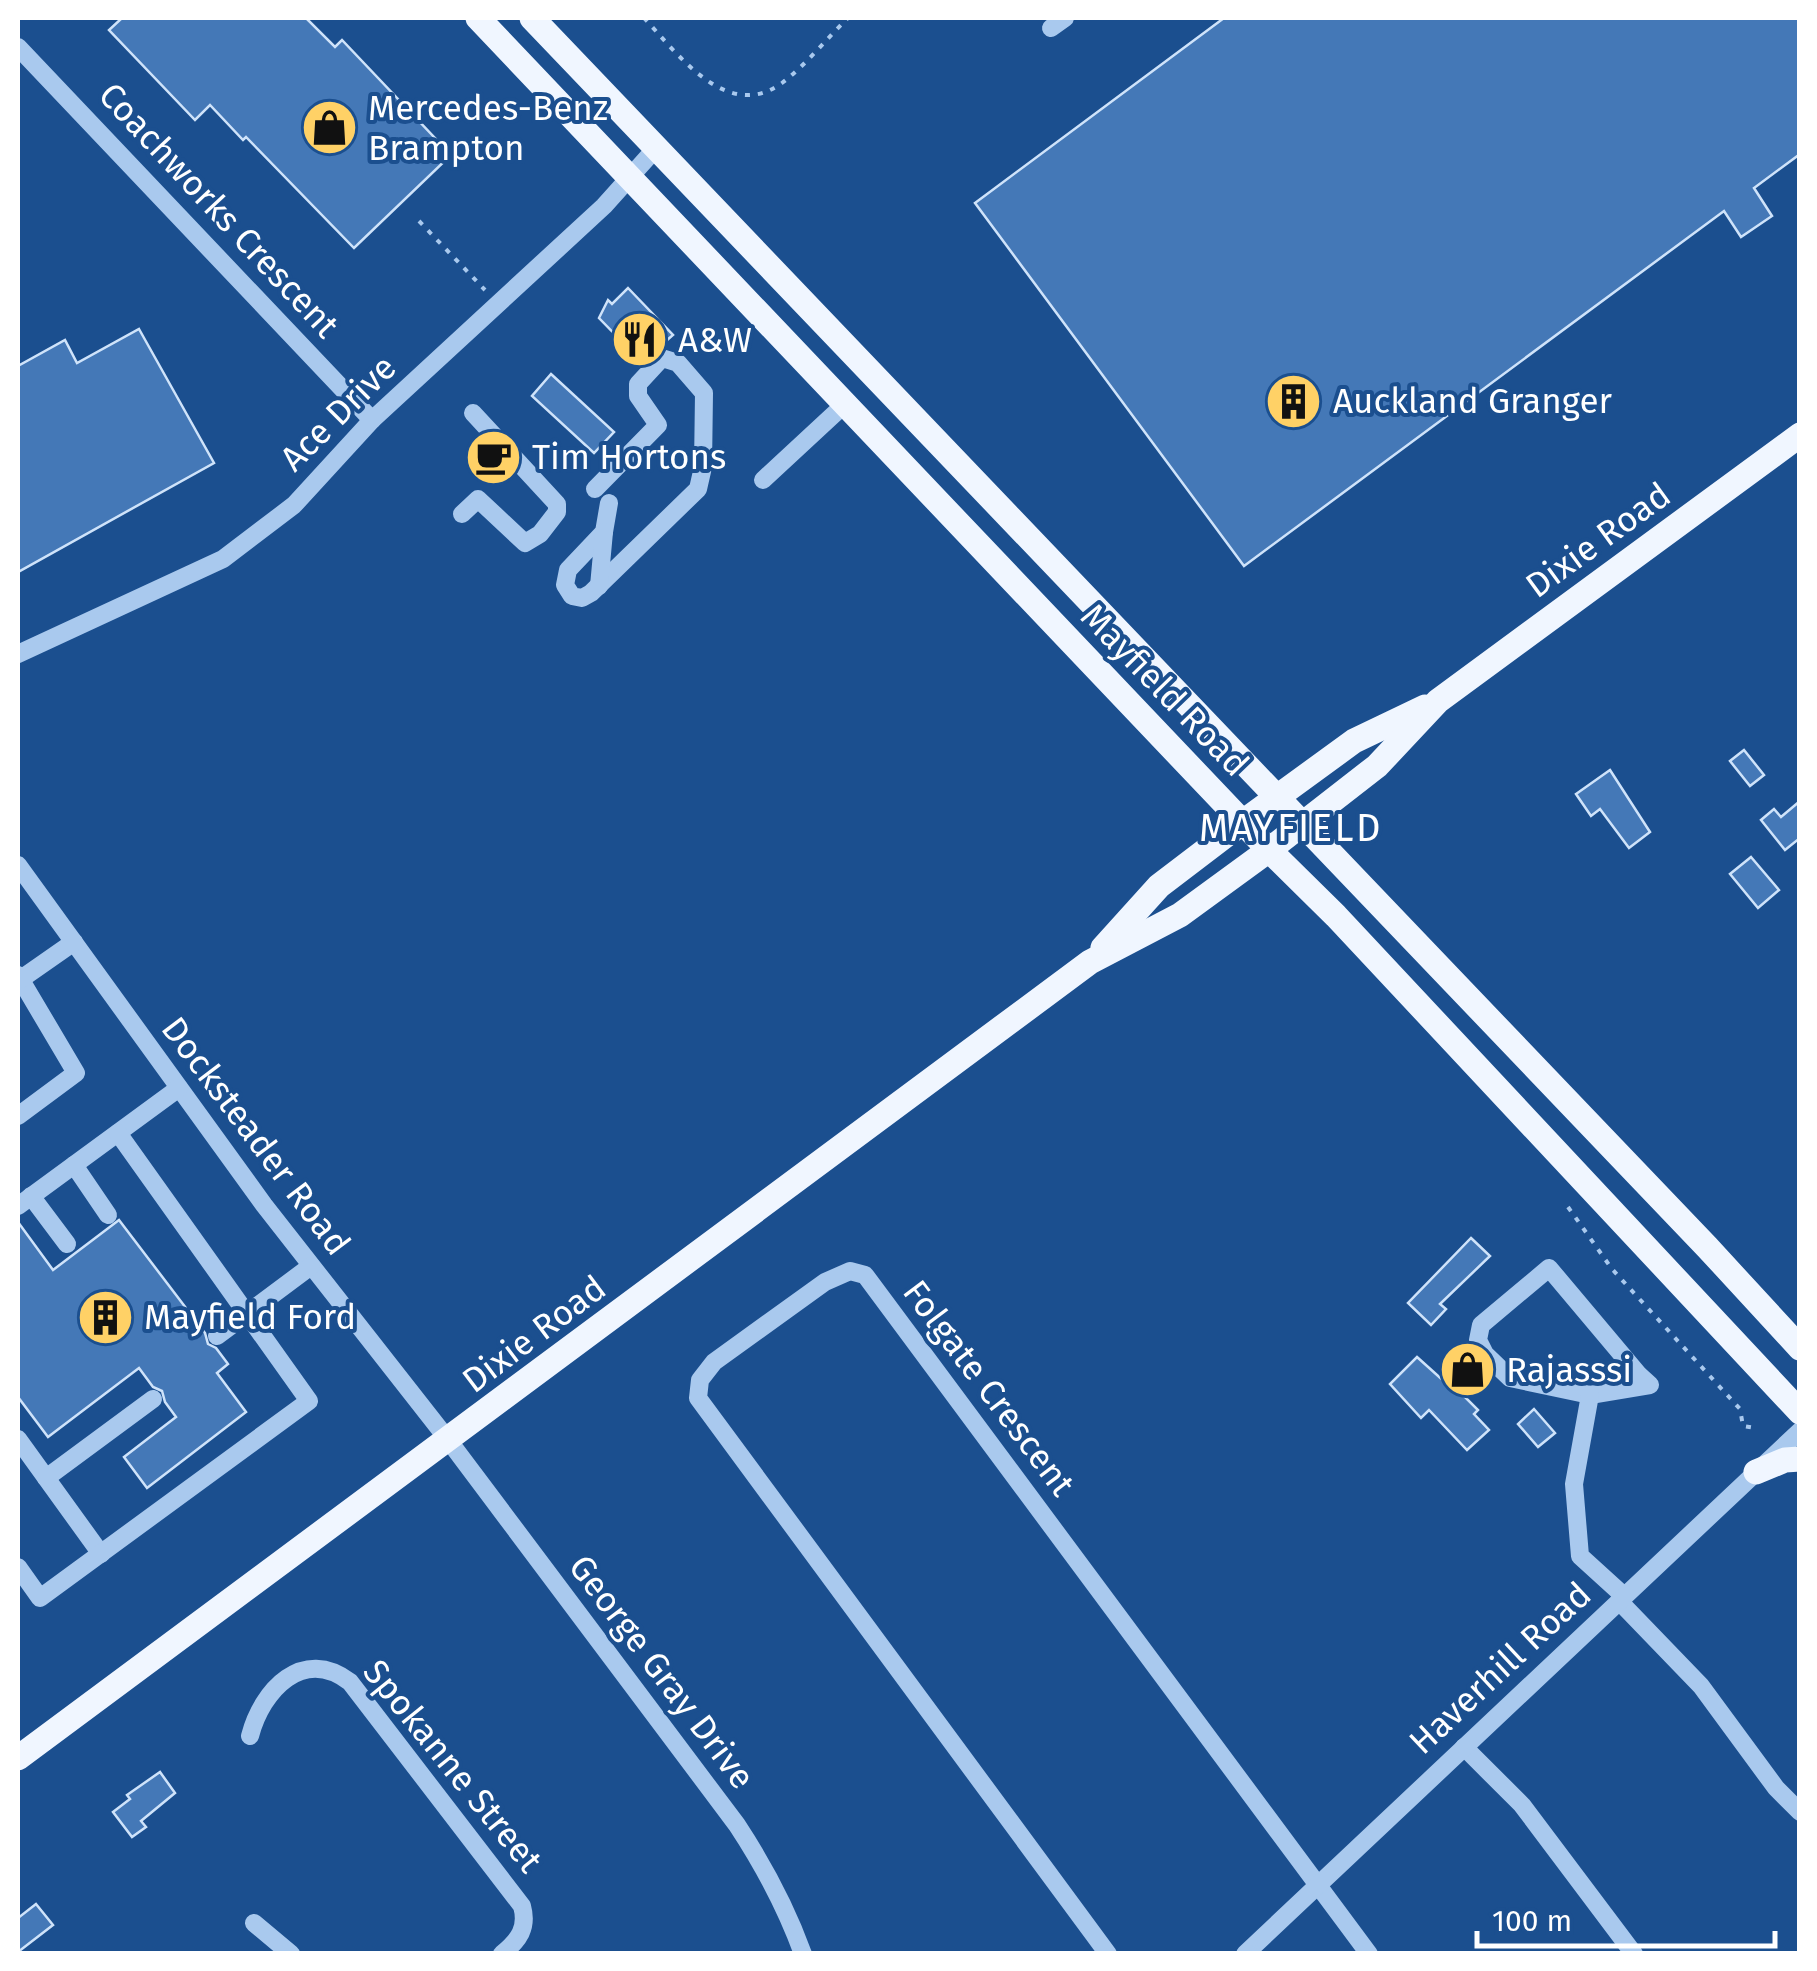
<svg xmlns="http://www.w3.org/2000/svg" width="1817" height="1971" font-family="'Fira Sans',sans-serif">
  <rect width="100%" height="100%" fill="#1b4f8f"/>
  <g fill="#4478b7" stroke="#cfe3fa" stroke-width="2.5">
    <path d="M122,18h184l29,29 7,-7 109,115 -97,93 -108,-111 -3,3 -33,-35 -15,15 -86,-90z"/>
    <path d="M1224,18h576v136l-46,34 18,28 -31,21 -17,-26 -480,355 -269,-363z"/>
    <path d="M628,288l45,47 -31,27 -43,-44 9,-18 4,4z"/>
    <path d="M139,329l75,134 -196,109v-206l47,-26 12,23z"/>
    <path d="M551,374l63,58 -20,21 -62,-57z"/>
    <path d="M479,438l31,34 -8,8 -32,-33z"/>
    <path d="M1744,750l20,25 -14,11 -20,-25z"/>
    <path d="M1610,770l40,62 -21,16 -29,-39 -9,7 -15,-22z"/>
    <path d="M1800,801v37l-15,12 -24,-30 13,-11 7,8z"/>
    <path d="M1751,857l28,33 -21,18 -28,-34z"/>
    <path d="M119,1220l86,113 3,11 8,4 12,16 -11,9 29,39 -99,76 -23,-31 52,-40 -11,-15 -3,-11 -9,-4 -14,-19 -91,69 -30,-40v-175l35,48z"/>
    <path d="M1471,1238l19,18 -50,48 6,5 -15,16 -23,-22z"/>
    <path d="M1417,1357l40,36 2,-2 19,19 -4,4 15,16 -22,20 -38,-40 -8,8 -31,-34z"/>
    <path d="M1534,1409l21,24 -17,14 -20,-23z"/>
    <path d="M160,1772l15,21 -34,28 5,6 -14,10 -19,-25 17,-13 -3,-4z"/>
    <path d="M36,1904l17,21 -35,27v-34z"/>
  </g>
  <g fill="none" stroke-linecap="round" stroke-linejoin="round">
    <g stroke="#a9c9ee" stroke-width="4" stroke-dasharray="5 8" stroke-linecap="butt">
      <path d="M644,18c34,36 83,105 138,65 24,-18 45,-45 66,-65"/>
      <path d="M419,221l66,69"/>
      <path d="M1568,1207l44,62 128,140 3,17 12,2"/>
    </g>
    <g stroke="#a9c9ee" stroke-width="18">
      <path d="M1051,28l14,-10"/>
      <path d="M18,47l354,373"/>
      <path d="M763,480l82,-76"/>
      <path d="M595,489l63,-64 -20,-29v-12l24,-26 16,5 26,30 -1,74 -5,22 -107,104 -9,5 -10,-2 -7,-11 3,-15 36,-38 5,-29"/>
      <path d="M462,514l16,-15 47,44 15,-9 17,-22v-8l-84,-91"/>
      <path d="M599,586l5,-54"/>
      <path d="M18,654l205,-95 71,-54 78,-85 232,-214 52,-58"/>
      <path d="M18,865l246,340 185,236 288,384c27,41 49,82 66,129"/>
      <path d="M18,975l58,98 -58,43"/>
      <path d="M21,979l53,-37"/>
      <path d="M74,1165l34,50"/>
      <path d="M31,1196l36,48"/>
      <path d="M18,1206l161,-118"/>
      <path d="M1549,1268l90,107 11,10 -60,10 -80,-17 -25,-24 -7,-14 3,-15z"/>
      <path d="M217,1336l94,-70"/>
      <path d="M1590,1395l-16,89 6,72 44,40"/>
      <path d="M18,1439l83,115"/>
      <path d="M46,1478l107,-79"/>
      <path d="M18,1567l22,31 269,-197 -191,-268"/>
      <path d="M1619,1601l82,85 75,102 24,24"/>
      <path d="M250,1736c12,-46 53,-90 100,-54l172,224c6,22 -3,34 -20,48"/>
      <path d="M1464,1747l58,58 112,149"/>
      <path d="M254,1923l37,31"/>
      <path d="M1108,1954l-410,-556 2,-18 14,-18 111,-80 25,-11 15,4 504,679"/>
      <path d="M1245,1954l555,-523"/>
    </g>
    <g stroke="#f0f6ff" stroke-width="25">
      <path d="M478,18l791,832 67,66 464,496"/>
      <path d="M532,18l1175,1229 93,101"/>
      <path d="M1103,948l56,-62 84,-64 111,-81 71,-34"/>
      <path d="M1756,1472l29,-12 15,-1"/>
      <path d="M18,1758l1072,-796 90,-47 89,-65 108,-84 61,-65 362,-266"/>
    </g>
  </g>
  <defs>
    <symbol id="shop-disc" viewBox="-11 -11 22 22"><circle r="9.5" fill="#ffd166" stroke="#1b4f8f"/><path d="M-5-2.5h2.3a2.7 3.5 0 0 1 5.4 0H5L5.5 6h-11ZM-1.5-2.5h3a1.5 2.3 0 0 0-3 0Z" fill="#111"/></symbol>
    <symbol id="restaurant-disc" viewBox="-11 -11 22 22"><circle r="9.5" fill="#ffd166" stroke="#1b4f8f"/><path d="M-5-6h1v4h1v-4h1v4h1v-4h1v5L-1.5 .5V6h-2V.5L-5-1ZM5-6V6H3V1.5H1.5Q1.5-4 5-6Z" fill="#111"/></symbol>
    <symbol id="building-disc" viewBox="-11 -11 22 22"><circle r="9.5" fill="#ffd166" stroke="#1b4f8f"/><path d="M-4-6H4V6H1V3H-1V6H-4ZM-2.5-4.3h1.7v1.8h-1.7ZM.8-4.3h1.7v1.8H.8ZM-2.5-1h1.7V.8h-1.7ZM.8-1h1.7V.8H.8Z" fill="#111"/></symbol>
    <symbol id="cafe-disc" viewBox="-11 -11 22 22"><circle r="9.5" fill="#ffd166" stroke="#1b4f8f"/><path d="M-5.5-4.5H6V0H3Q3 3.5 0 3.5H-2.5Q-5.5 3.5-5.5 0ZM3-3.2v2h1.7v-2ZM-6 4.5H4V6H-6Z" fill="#111"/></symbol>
  </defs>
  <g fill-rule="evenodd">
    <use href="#shop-disc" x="298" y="96" width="63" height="63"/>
    <use href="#restaurant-disc" x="608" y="308" width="63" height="63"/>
    <use href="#building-disc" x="1262" y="370" width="63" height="63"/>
    <use href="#cafe-disc" x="462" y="426" width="63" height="63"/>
    <use href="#building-disc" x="74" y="1286" width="63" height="63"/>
    <use href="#shop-disc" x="1436" y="1338" width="63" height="63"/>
  </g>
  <g text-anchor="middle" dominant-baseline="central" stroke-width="8" stroke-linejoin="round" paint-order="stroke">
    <g font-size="35" fill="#fff" stroke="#1b4f8f" text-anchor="start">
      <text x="368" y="108">Mercedes-Benz<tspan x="368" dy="40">Brampton</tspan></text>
      <text x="678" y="340">A&amp;W</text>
      <text x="1333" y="401">Auckland Granger</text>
      <text x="532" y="457">Tim Hortons</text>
      <text x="144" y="1317">Mayfield Ford</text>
      <text x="1506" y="1370">Rajasssi</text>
    </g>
    <g font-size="35" fill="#fff" stroke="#1b4f8f">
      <text transform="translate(219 210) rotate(47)">Coachworks Crescent</text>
      <text transform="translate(338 413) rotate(-45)">Ace Drive</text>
      <text transform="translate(1598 540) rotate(-36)">Dixie Road</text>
      <text transform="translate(1165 690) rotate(46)">Mayfield Road</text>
      <text transform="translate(256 1136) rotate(53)">Docksteader Road</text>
      <text transform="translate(534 1334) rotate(-37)">Dixie Road</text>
      <text transform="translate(989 1388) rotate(53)">Folgate Crescent</text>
      <text transform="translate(1500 1668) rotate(-43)">Haverhill Road</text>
      <text transform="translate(662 1672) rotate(53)">George Gray Drive</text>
      <text transform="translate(453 1766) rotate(51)">Spokanne Street</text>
    </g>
    <g font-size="38" letter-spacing="2.5" fill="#fff" stroke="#1b4f8f">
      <text x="1291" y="828">MAYFIELD</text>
    </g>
  </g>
  <rect width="1817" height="1971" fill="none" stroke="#ffffff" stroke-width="40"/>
  <path d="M1477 1931v15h298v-15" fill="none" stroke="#ffffff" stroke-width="5"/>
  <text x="1492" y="1931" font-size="30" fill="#ffffff" stroke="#1b4f8f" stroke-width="8" paint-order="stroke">100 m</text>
</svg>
